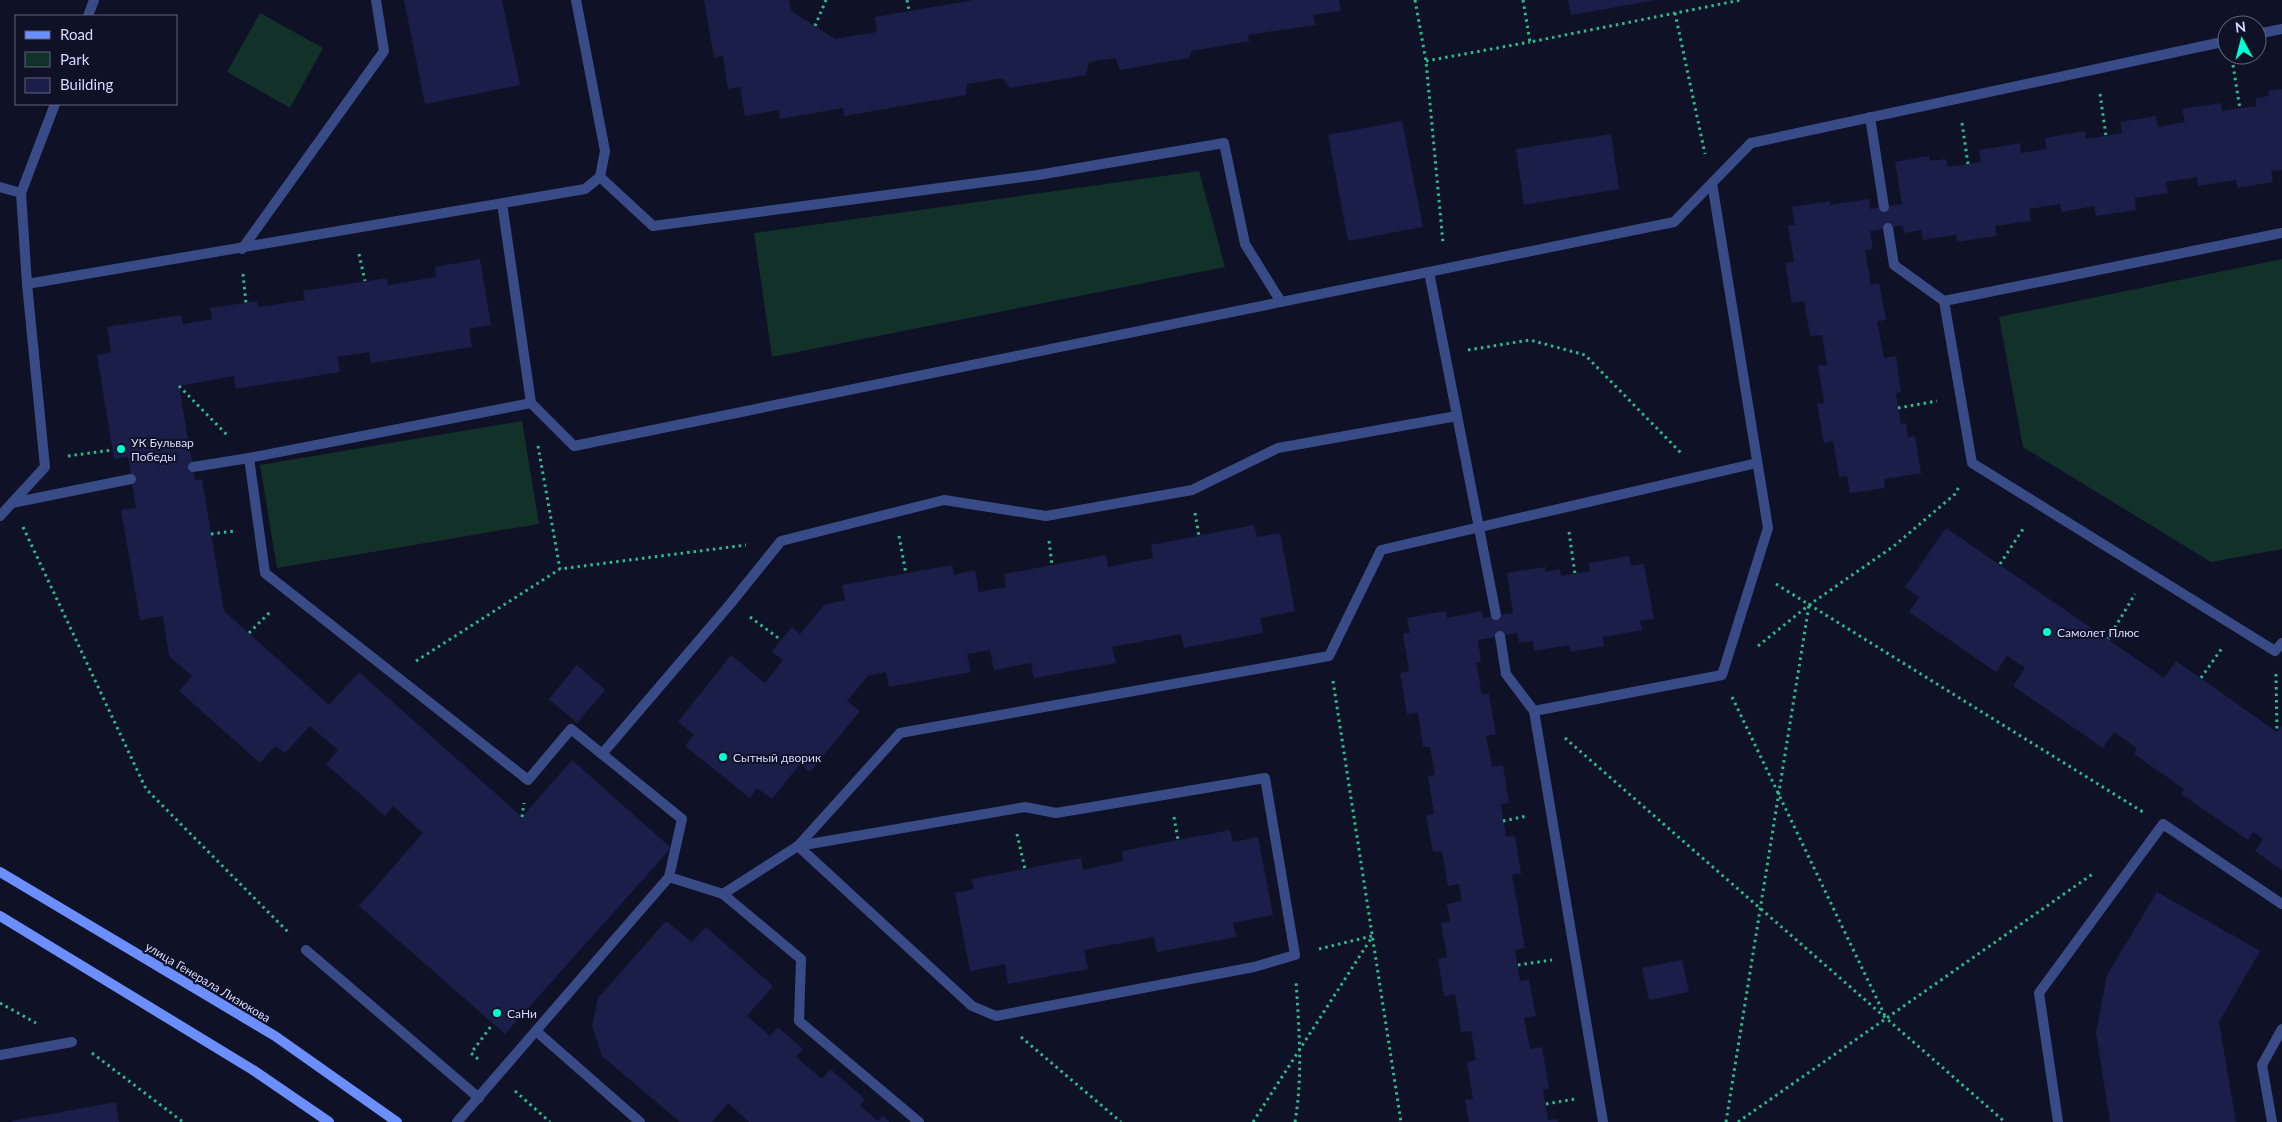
<svg xmlns="http://www.w3.org/2000/svg" width="2282" height="1122" font-family="Lato,sans-serif">
  <rect width="100%" height="100%" fill="#0f1127"/>
  <g fill="#123128">
    <path d="M260,13l63,35 -33,60 -63,-36z"/>
    <path d="M1199,171l26,96 -453,90 -18,-124z"/>
    <path d="M2282,259v290l-71,13 -188,-115 -24,-130z"/>
    <path d="M522,421l17,103 -262,44 -17,-103z"/>
  </g>
  <g fill="#1b1e48">
    <path d="M404,0h98l18,85 -95,19z"/>
    <path d="M704,0h85l2,11 44,28 42,-7 -2,-15 98,-17h366l2,11 -28,4 2,10 -67,10 1,6 -57,10 -3,7 -69,12 -5,-12 -26,4 -3,13 -76,13 -8,-10 -35,6 -1,11 -122,21 -1,-8 -63,11 -1,-9 -34,6 -5,-29 -12,2 -5,-33 -9,2z"/>
    <path d="M1568,0h83v1l-80,14z"/>
    <path d="M2282,89v81l-11,1 2,11 -36,6 -1,-8 -38,6 -1,-9 -31,5 2,11 -33,5 1,12 -40,6 -2,-10 -33,6 -1,-8 -31,5 2,12 -36,5 2,10 -40,6 -1,-7 -33,5 -2,-10 -17,3 -1,-8 -33,6 3,18 -8,1 6,35 8,-2 7,37 -9,1 7,37 12,-2 5,36 -5,1 5,31 5,-1 2,14 7,-1 6,37 -37,6 1,9 -35,5 -3,-17 -8,1 -6,-36 -9,2 -7,-39 7,-1 -6,-37 9,-1 -5,-30 -12,1 -6,-35 -12,2 -7,-40 9,-1 -6,-36 7,-1 -3,-18 38,-6v4l39,-6 1,10 32,-5 -7,-42 34,-6 1,5 16,-2 2,8 33,-5 -2,-12 41,-7 1,10 26,-4 -2,-11 40,-7 1,8 36,-6 -2,-11 36,-6 2,11 27,-5 -3,-13 39,-6 1,8 34,-5v-8l13,-2 -1,-5z"/>
    <path d="M1402,121l21,106 -75,14 -20,-106z"/>
    <path d="M1611,134l8,55 -95,16 -8,-56z"/>
    <path d="M480,259l11,66 -22,4 3,18 -101,16 -2,-11 -32,5 3,15 -104,17 -2,-13 -55,10 16,94 7,-1 22,132 105,94 30,-33 163,145 50,-57 99,88 -166,186 -146,-128 64,-73 -30,-27 -8,10 -59,-52 12,-14 -28,-24 -25,27 -10,-7 -15,17 -81,-72 13,-15 -23,-20 -6,-40 -23,4 -19,-110 15,-2 -8,-51 -14,2 -17,-104 14,-3 -4,-25 74,-12 2,9 29,-5 -2,-11 47,-7 1,6 47,-7 -2,-9 84,-13 1,7 48,-8 -1,-10z"/>
    <path d="M1254,525l3,12 23,-4 15,78 -35,7 3,15 -79,15 -3,-14 -69,13 4,16 -82,15 -3,-15 -37,7 -4,-20 -23,4 4,18 -82,15 -3,-15 -18,4 -21,25 13,10 -50,61 -10,-8 -28,35 -15,-11 -7,10 -65,-52 9,-11 -16,-13 53,-67 34,28 18,-23 -11,-8 9,-12 11,-13 8,7 24,-29 21,-5 -3,-15 110,-20 2,10 21,-5 4,22 27,-5 -2,-13 102,-19 2,12 45,-9 -2,-13z"/>
    <path d="M1946,528l218,150 12,-17 101,71 5,-7v145l-27,-19 8,-12 -10,-7 -5,8 -67,-46 3,-5 -50,-35 3,-6 -23,-16 -11,16 -90,-62 12,-18 -18,-12 -11,16 -87,-60 10,-15 -14,-10z"/>
    <path d="M1629,556l2,10 13,-2 10,55 -14,2 2,9 -39,7 1,9 -33,6 -2,-7 -35,6 -1,-10 -14,2 -2,-10 -39,7 3,22h-5l6,32h7l7,40 -10,2 6,31 11,-2 6,38 -8,1 5,33 9,-1 6,37 -9,2 13,73 -10,2 5,31 9,-1 7,36 -12,2 6,31 12,-2 7,41 -6,2 5,30 9,-1 1,3h-89l-4,-22 8,-1 -6,-37 9,-2 -5,-29 -10,1 -6,-38 -11,2 -6,-37 9,-2 -6,-34 9,-2 -3,-17 15,-3 -3,-17 -11,2 -6,-35 -9,1 -7,-37 8,-1 -6,-38 7,-1 -5,-28h-7l-5,-34 -11,1 -7,-41 9,-2 -6,-37 7,-1 -3,-15 39,-7 1,7 35,-7 1,7 30,-5 -6,-40 38,-6v5l15,-3 1,7 29,-5 -1,-8z"/>
    <path d="M577,665l28,25 -28,33 -28,-24z"/>
    <path d="M1230,830l3,12 25,-5 15,78 -40,8 3,14 -79,15 -3,-15 -70,13 4,19 -80,15 -3,-20 -35,7 -15,-78 19,-4 -2,-10 109,-21 2,12 40,-9 -1,-10z"/>
    <path d="M2157,892l103,59 -41,71 17,100h-126l-14,-89 11,-58z"/>
    <path d="M666,921l26,21 14,-15 67,59 -26,30 23,20 8,-9 25,22 -7,8 26,22 8,-10 35,30 -5,7 18,15 5,-5 7,6h-141l-21,-19 -16,19h-32l-78,-66 -10,-30 6,-28z"/>
    <path d="M1682,960l7,32 -40,8 -7,-32z"/>
    <path d="M116,1102l3,20h-107v-1z"/>
  </g>
  <g fill="none" stroke-linecap="round" stroke-linejoin="round">
    <g stroke="#2eba8c" stroke-width="3" stroke-dasharray="2.5 4" stroke-linecap="butt">
      <path d="M907,0l2,11"/>
      <path d="M1415,0l11,61 17,182"/>
      <path d="M1523,0l7,42 211,-42"/>
      <path d="M1675,13l30,141"/>
      <path d="M815,26l11,-26"/>
      <path d="M1426,61l104,-19"/>
      <path d="M2233,65l7,44"/>
      <path d="M2100,94l6,42"/>
      <path d="M1962,123l6,41"/>
      <path d="M359,254l6,27"/>
      <path d="M243,274l3,29"/>
      <path d="M1468,350l62,-10 55,15 98,100"/>
      <path d="M179,386l49,50"/>
      <path d="M1898,408l39,-7"/>
      <path d="M538,446l22,123"/>
      <path d="M68,456l44,-6"/>
      <path d="M1195,513l4,23"/>
      <path d="M23,527l123,262 144,145"/>
      <path d="M1569,532l6,42"/>
      <path d="M211,534l23,-3"/>
      <path d="M899,536l7,38"/>
      <path d="M1049,541l3,24"/>
      <path d="M2000,564l25,-38"/>
      <path d="M1776,584l367,228"/>
      <path d="M750,617l31,23"/>
      <path d="M249,633l23,-23"/>
      <path d="M2108,639l27,-45"/>
      <path d="M1758,646l51,-41 85,-59 61,-52 5,-9"/>
      <path d="M416,661l144,-92 186,-24"/>
      <path d="M2276,674l1,58"/>
      <path d="M2201,678l21,-30"/>
      <path d="M1333,681l68,441"/>
      <path d="M1732,697l154,321"/>
      <path d="M1565,738l440,384"/>
      <path d="M522,817l2,-14"/>
      <path d="M1174,817l4,23"/>
      <path d="M1503,821l24,-5"/>
      <path d="M1017,834l8,35"/>
      <path d="M1319,949l53,-13"/>
      <path d="M1518,965l34,-5"/>
      <path d="M0,1003l36,20"/>
      <path d="M1021,1037l100,85"/>
      <path d="M92,1053l91,69"/>
      <path d="M478,1059l-7,-6 21,-28"/>
      <path d="M515,1091l35,31"/>
      <path d="M1546,1104l29,-5"/>
      <path d="M1253,1122l119,-185"/>
      <path d="M1295,1122c8,-47 4,-93 1,-141"/>
      <path d="M1726,1122l83,-517"/>
      <path d="M1738,1122l356,-249"/>
    </g>
    <g stroke="#394b86" stroke-width="10">
      <path d="M88,16l6,-16"/>
      <path d="M2257,34l25,-5"/>
      <path d="M1870,117l14,90"/>
      <path d="M600,177l53,49 385,-51 186,-32 21,101 36,58"/>
      <path d="M0,187l21,6"/>
      <path d="M1888,228l6,37 50,36"/>
      <path d="M2282,233l-338,68 28,162 303,188 7,-8"/>
      <path d="M242,249l142,-198 -8,-51"/>
      <path d="M1429,272l67,343"/>
      <path d="M27,284l558,-95 15,-12 5,-26 -29,-151"/>
      <path d="M531,403l43,43 1100,-224 77,-79 476,-102"/>
      <path d="M249,458l16,115 263,207 43,-51 31,25"/>
      <path d="M193,467l56,-9 282,-55 -29,-200"/>
      <path d="M12,503l119,-24"/>
      <path d="M0,516l45,-49 -18,-183 -6,-91 34,-89"/>
      <path d="M1500,636l6,38 28,37"/>
      <path d="M1265,778l30,177 -41,12 -258,49 -24,-10 -174,-160 227,-39 31,6z"/>
      <path d="M669,877l54,17 78,65 -2,62 120,101"/>
      <path d="M723,894l75,-48 102,-113 429,-77 52,-106 376,-87"/>
      <path d="M306,950l173,148"/>
      <path d="M536,1031l104,91"/>
      <path d="M0,1055l72,-13"/>
      <path d="M457,1122l212,-245 13,-58 -80,-65 129,-151 50,-62 163,-41 102,16 146,-26 86,-42 179,-32"/>
      <path d="M1603,1122l-69,-411 188,-36 46,-147 -56,-345"/>
      <path d="M2058,1122l-19,-129 124,-169 119,80"/>
      <path d="M2272,1122l-10,-57 20,-36"/>
    </g>
    <g stroke="#6c8fff" stroke-width="10">
      <path d="M0,872l275,164 122,86"/>
      <path d="M0,916l253,154 76,52"/>
    </g>
  </g>
  <g fill="#01ffd5" stroke="#0f1127" stroke-width="2">
    <circle cx="121" cy="449" r="5"/>
    <circle cx="2047" cy="632" r="5"/>
    <circle cx="723" cy="757" r="5"/>
    <circle cx="497" cy="1013" r="5"/>
  </g>
  <g text-anchor="middle" dominant-baseline="central" stroke-width="4" stroke-linejoin="round" paint-order="stroke">
    <g font-size="12" fill="#d5dbff" stroke="#0f1127" text-anchor="start">
      <text x="131" y="442">УК Бульвар<tspan x="131" dy="14">Победы</tspan></text>
      <text x="2057" y="632">Самолет Плюс</text>
      <text x="733" y="757">Сытный дворик</text>
      <text x="507" y="1013">СаНи</text>
    </g>
    <g font-size="12" fill="#d5dbff" stroke="#0f1127">
      <text transform="translate(208 982) rotate(31)">улица Генерала Лизюкова</text>
    </g>
  </g>
  <rect x="15" y="15" width="162" height="90" fill="#0f1127" stroke="#5e627d"/>
  <rect x="25" y="31" width="25" height="8" fill="#6c8fff" stroke="#5e627d"/>
  <text x="60" y="40" font-size="15" fill="#d5dbff">Road</text>
  <rect x="25" y="52" width="25" height="15" fill="#123128" stroke="#5e627d"/>
  <text x="60" y="65" font-size="15" fill="#d5dbff">Park</text>
  <rect x="25" y="78" width="25" height="15" fill="#1b1e48" stroke="#5e627d"/>
  <text x="60" y="90" font-size="15" fill="#d5dbff">Building</text>
  <g transform="translate(2242 40) rotate(353)"><circle r="24" fill="#0f1127" stroke="#5e627d"/>
  <path d="M0-4L9 19L0 12L-9 19Z" fill="#01ffd5"/>
  <text y="-8" font-size="14" font-weight="bold" text-anchor="middle" fill="#d5dbff">N</text>
  </g>
</svg>
